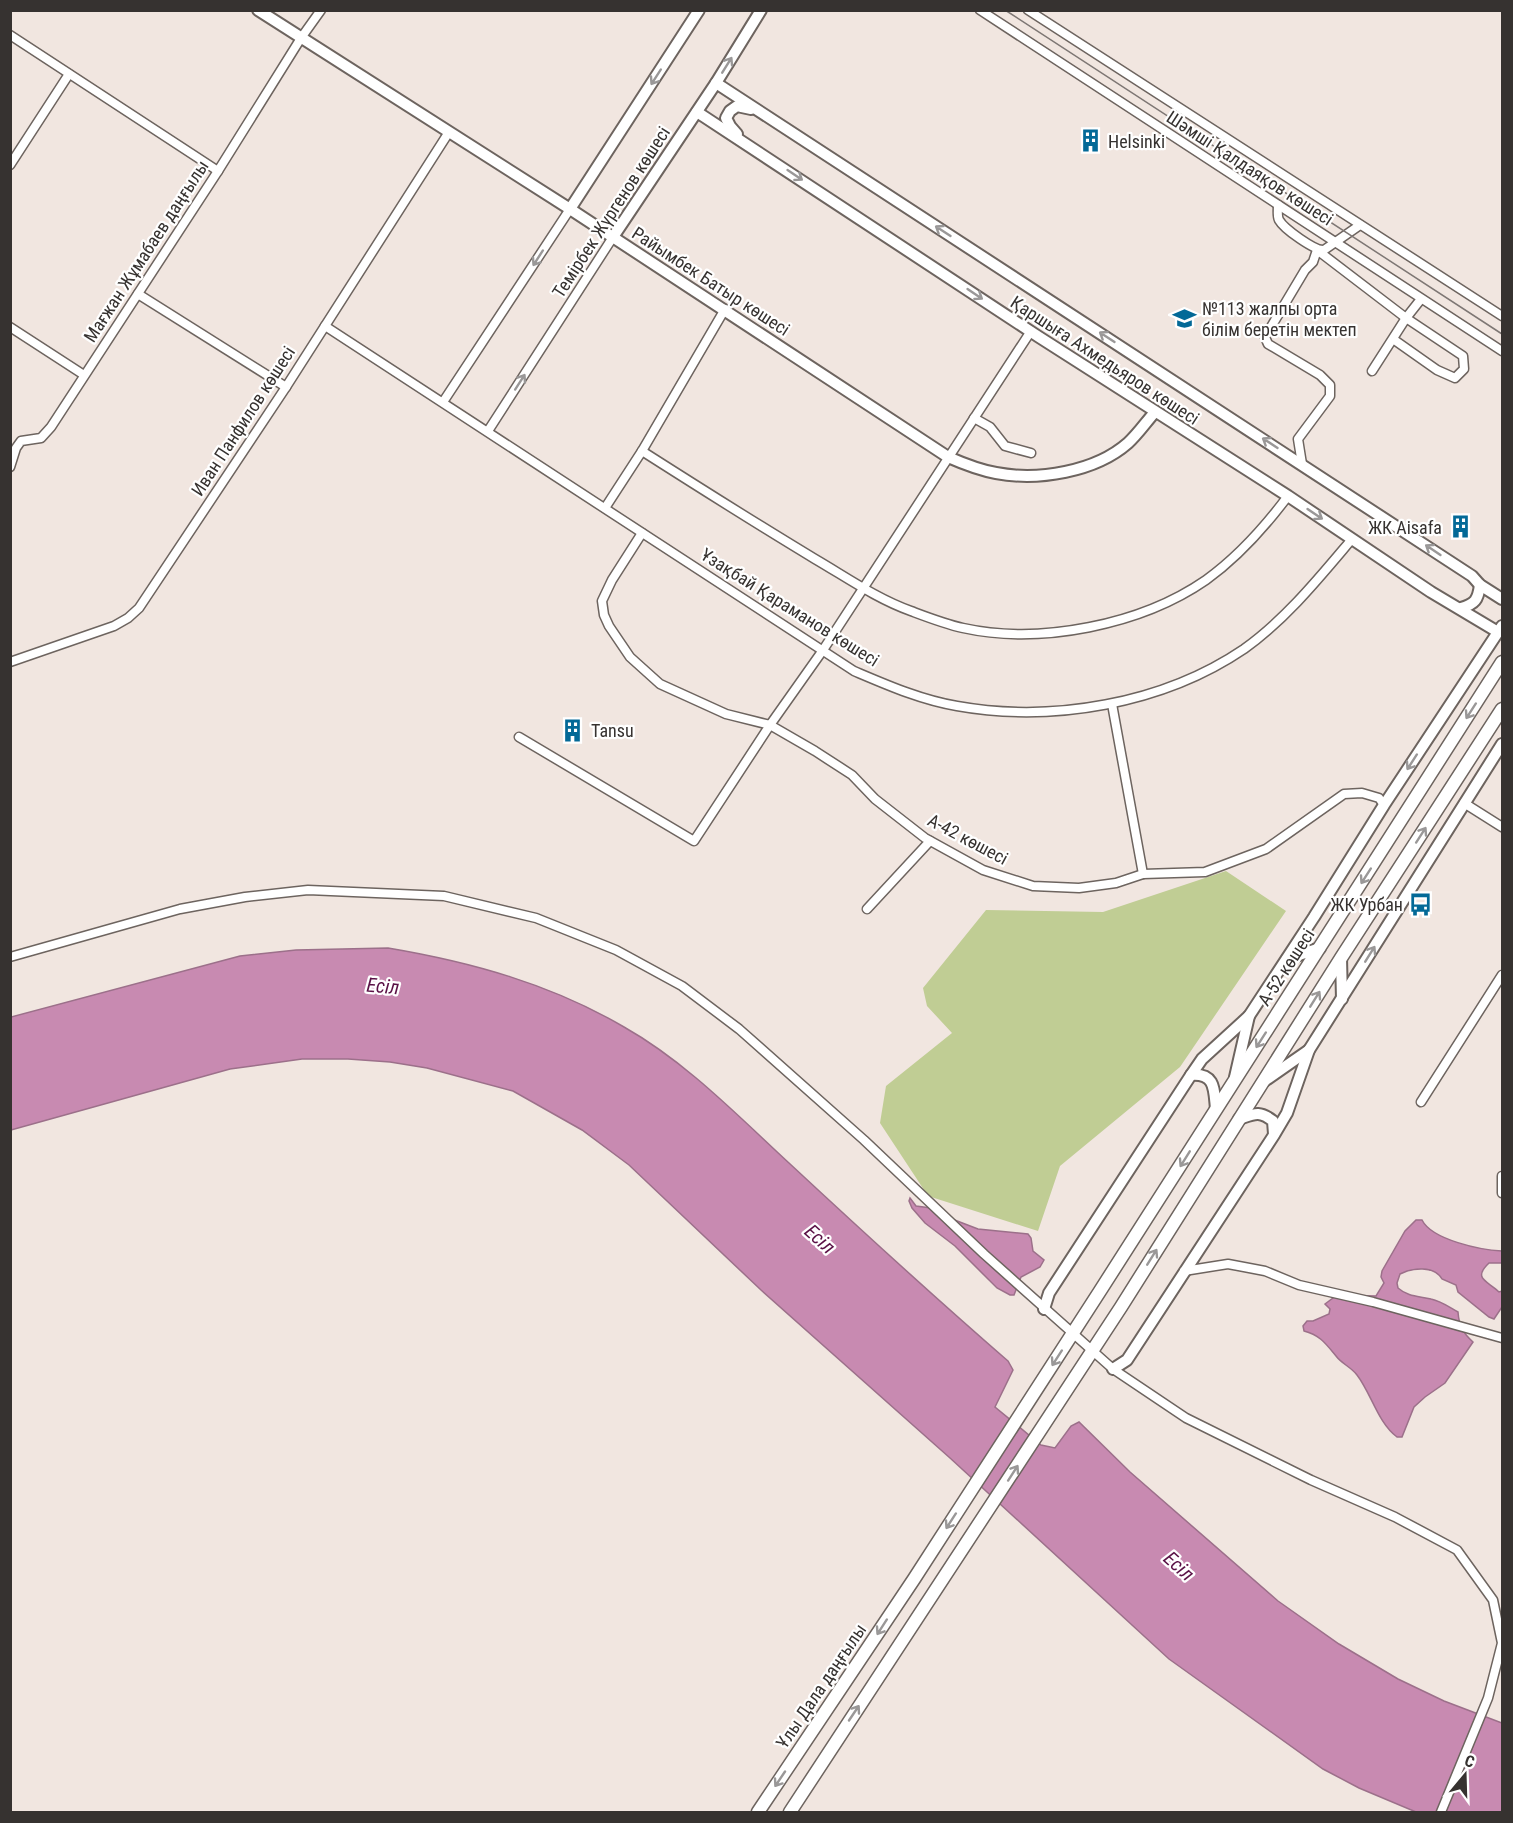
<svg xmlns="http://www.w3.org/2000/svg" width="1513" height="1823" font-family="'Roboto Condensed',sans-serif">
  <rect width="100%" height="100%" fill="#f1e6e0"/>
  <path fill="#c0cd94" d="M1226,871l60,40 -106,156 -120,99 -22,65 -110,-35 -48,-73 6,-37 66,-53 -25,-27 -4,-18 63,-78 117,2z"/>
  <g fill="#c88ab1" stroke="#9c708a" stroke-width="1.5">
    <path d="M388,948c83,14 163,36 236,79 62,35 113,88 165,136 72,67 144,133 219,198l5,9 -18,37 46,38 14,3 16,-22 8,-4 51,50 148,129 61,43 59,35 46,22 58,22v89h-86l-57,-24 -36,-19 -154,-110 -219,-201 -189,-168 -132,-125 -47,-35 -69,-39 -86,-23 -37,-6 -42,-3h-46l-72,10 -219,61v-113l229,-61 56,-6z"/>
    <path d="M910,1198l6,8 15,2 8,6 39,15 50,5 3,4 2,13 11,9 -4,7 -19,10 -7,18h-4l-13,-7 -42,-42 -30,-23 -13,-15 -3,-7z"/>
    <path d="M1416,1220h6c10,20 59,30 80,31v12h-13c-17,16 -1,18 10,29l3,-1v16l-8,12 -5,-2 -31,-25 -2,-7 -14,-6c-8,-14 -30,-11 -42,-5l-3,9 1,5c10,9 21,8 33,11 10,2 18,8 27,13 1,14 5,21 15,30l-28,41 -20,14 -11,10 -12,30h-5c-19,-14 -26,-44 -40,-62 -6,-8 -15,-11 -21,-19 -10,-12 -16,-21 -32,-25l-1,-5 4,-5h6l16,-7 1,-5 -5,-5 12,-9 39,1 8,-13 -3,-6 1,-6 23,-40z"/>
  </g>
  <g fill="none" stroke-linecap="round" stroke-linejoin="round">
    <defs>
      <g id="minor">
        <path d="M980,10l522,341"/>
        <path d="M1028,10l474,306"/>
        <path d="M10,35l208,136"/>
        <path d="M10,165l59,-91"/>
        <path d="M1278,205c0,5 -1,11 1,15 5,9 36,31 45,30l36,-25"/>
        <path d="M138,294l148,93"/>
        <path d="M325,326l529,345c33,14 67,29 103,35 95,17 206,-2 287,-57 42,-30 75,-71 108,-110"/>
        <path d="M10,327l74,48"/>
        <path d="M1372,371l34,-53 57,38 1,13 -9,9 -18,-8 -44,-31"/>
        <path d="M443,402l127,-193"/>
        <path d="M974,418l16,9 15,19 26,7"/>
        <path d="M488,431l125,-194"/>
        <path d="M642,451c58,37 115,73 173,108 31,18 62,40 96,52 16,6 34,13 52,17 77,17 178,-3 243,-48 32,-23 58,-52 82,-84"/>
        <path d="M1302,464l-4,-25 32,-43v-11l-10,-10 -52,-31 -3,-7 40,-67 8,-8 4,-12 89,68 15,-19"/>
        <path d="M10,467l6,-19 5,-7 20,-3 10,-11 167,-256 83,-133 20,-28"/>
        <path d="M605,508l37,-57 83,-142"/>
        <path d="M642,533l-30,47 -10,21 2,14 5,11 21,31 30,27 66,30 44,11 45,26 37,24 23,24 50,39 58,32 50,16 46,2 37,-5 27,-9 62,-2 61,-23 78,-55 18,-1 17,5 5,7"/>
        <path d="M10,662l104,-36 14,-8 11,-10 147,-221 163,-255"/>
        <path d="M1112,704l31,170"/>
        <path d="M519,737l175,104 76,-116 53,-75 208,-319"/>
        <path d="M1464,803l38,24"/>
        <path d="M867,909l63,-68"/>
        <path d="M10,957l170,-48 65,-12 63,-7 136,6 92,22 80,32 66,36 57,43 125,111 120,114 129,115 73,49 125,62 84,37 62,33 36,50 9,43 -14,55 -47,114"/>
        <path d="M1421,1102l81,-127"/>
        <path d="M1502,1176v17"/>
        <path d="M1184,1271l44,-7 37,7 34,14 74,17 129,36"/>
      </g>
      <g id="tertiary">
        <path d="M258,10l312,199 378,248c16,7 31,13 48,16 42,8 99,-1 132,-30 10,-9 18,-21 27,-31"/>
        <path d="M716,83l756,493 8,9 22,14"/>
        <path d="M697,112l342,225 249,159 143,96 67,40"/>
        <path d="M737,134l-7,-8 -4,-8 4,-7 7,-5 14,3"/>
        <path d="M570,209l129,-199"/>
        <path d="M613,237l103,-154 45,-73"/>
        <path d="M1461,608c14,-4 17,-8 19,-23"/>
        <path d="M1341,958l1,41"/>
        <path d="M1287,959l33,-11"/>
        <path d="M1191,1075c25,-2 23,15 25,34"/>
        <path d="M1235,1077l14,-61"/>
        <path d="M1263,1082l46,-32"/>
        <path d="M1239,1119c15,-5 20,-9 34,2l1,13"/>
        <path d="M1044,1309l5,-16 142,-218 11,-16 47,-43 65,-99 70,-112 118,-179"/>
        <path d="M1113,1369l14,-9 147,-225 13,-22 22,-63 193,-306"/>
      </g>
      <g id="secondary">
        <path d="M758,1812l156,-233 186,-288 402,-629"/>
        <path d="M790,1812l331,-505 220,-349 161,-249"/>
      </g>
    </defs>
    <use href="#minor" stroke="#6d645f" stroke-width="11"/>
    <use href="#tertiary" stroke="#6d645f" stroke-width="14"/>
    <use href="#secondary" stroke="#6d645f" stroke-width="15"/>
    <use href="#minor" stroke="#fff" stroke-width="8"/>
    <use href="#tertiary" stroke="#fff" stroke-width="10"/>
    <use href="#secondary" stroke="#fff" stroke-width="12"/>
    <path stroke="#7e7774" stroke-width="1.5" d="M1005,10l497,324"/>
  </g>
  <defs><path id="oneway-shaft" d="M-6 0H5M1.5-3L5.5 0L1.5 3" fill="none" stroke-width="1.6" stroke-linecap="round" stroke-linejoin="round" transform="scale(1.5)"/></defs>
  <g stroke="#9a9898">
    <use href="#oneway-shaft" transform="translate(727 65) rotate(-58)"/>
    <use href="#oneway-shaft" transform="translate(656 77) rotate(123)"/>
    <use href="#oneway-shaft" transform="translate(795 175) rotate(34)"/>
    <use href="#oneway-shaft" transform="translate(943 231) rotate(-147)"/>
    <use href="#oneway-shaft" transform="translate(538 258) rotate(123)"/>
    <use href="#oneway-shaft" transform="translate(975 294) rotate(34)"/>
    <use href="#oneway-shaft" transform="translate(1107 337) rotate(-147)"/>
    <use href="#oneway-shaft" transform="translate(520 382) rotate(-57)"/>
    <use href="#oneway-shaft" transform="translate(1270 443) rotate(-147)"/>
    <use href="#oneway-shaft" transform="translate(1315 514) rotate(34)"/>
    <use href="#oneway-shaft" transform="translate(1433 550) rotate(-146)"/>
    <use href="#oneway-shaft" transform="translate(1471 711) rotate(123)"/>
    <use href="#oneway-shaft" transform="translate(1412 762) rotate(123)"/>
    <use href="#oneway-shaft" transform="translate(1421 835) rotate(-57)"/>
    <use href="#oneway-shaft" transform="translate(1366 876) rotate(123)"/>
    <use href="#oneway-shaft" transform="translate(1370 954) rotate(-58)"/>
    <use href="#oneway-shaft" transform="translate(1315 999) rotate(-58)"/>
    <use href="#oneway-shaft" transform="translate(1261 1040) rotate(123)"/>
    <use href="#oneway-shaft" transform="translate(1185 1159) rotate(122)"/>
    <use href="#oneway-shaft" transform="translate(1152 1257) rotate(-58)"/>
    <use href="#oneway-shaft" transform="translate(1057 1358) rotate(123)"/>
    <use href="#oneway-shaft" transform="translate(1013 1473) rotate(-57)"/>
    <use href="#oneway-shaft" transform="translate(951 1521) rotate(123)"/>
    <use href="#oneway-shaft" transform="translate(882 1627) rotate(123)"/>
    <use href="#oneway-shaft" transform="translate(854 1713) rotate(-56)"/>
    <use href="#oneway-shaft" transform="translate(780 1779) rotate(124)"/>
  </g>
  <defs>
    <symbol id="building-bare" viewBox="-9 -9 18 18"><path d="M-4-6H4V6H1V3H-1V6H-4ZM-2.5-4.3h1.7v1.8h-1.7ZM.8-4.3h1.7v1.8H.8ZM-2.5-1h1.7V.8h-1.7ZM.8-1h1.7V.8H.8Z" fill="#036997" stroke="#fff" stroke-width="2.5" paint-order="stroke"/></symbol>
    <symbol id="school-bare" viewBox="-9 -9 18 18"><path d="M0-5L7-2L0 1L-7-2ZM-4 1L0 2.5L4 1V4Q0 6-4 4Z" fill="#036997" stroke="#fff" stroke-width="2.5" paint-order="stroke"/></symbol>
    <symbol id="bus-bare" viewBox="-9 -9 18 18"><path d="M-5-6H5V4H4V6H2V4H-2V6H-4V4H-5ZM-3.5-4V0h7V-4ZM-3.5 1.2v1.5H-2V1.2ZM2 1.2v1.5H3.5V1.2Z" fill="#036997" stroke="#fff" stroke-width="2.5" paint-order="stroke"/></symbol>
  </defs>
  <g fill-rule="evenodd">
    <use href="#building-bare" x="1074" y="124" width="33" height="33"/>
    <use href="#school-bare" x="1168" y="302" width="33" height="33"/>
    <use href="#building-bare" x="1444" y="510" width="33" height="33"/>
    <use href="#building-bare" x="556" y="714" width="33" height="33"/>
    <use href="#bus-bare" x="1404" y="888" width="33" height="33"/>
  </g>
  <g text-anchor="middle" dominant-baseline="central" stroke-width="4.5" stroke-linejoin="round" paint-order="stroke">
    <g font-size="18" fill="#363230" stroke="#fff" text-anchor="start">
      <text x="1108" y="141">Helsinki</text>
      <text x="1202" y="308">№113 жалпы орта<tspan x="1202" dy="21">білім беретін мектеп</tspan></text>
      <text x="1442" y="527" text-anchor="end">ЖК Aisafa</text>
      <text x="591" y="730">Tansu</text>
      <text x="1403" y="904" text-anchor="end">ЖК Урбан</text>
    </g>
    <g font-size="18" fill="#363230" stroke="#fff">
      <text transform="translate(1250 168) rotate(33)">Шәмші Қалдаяқов көшесі</text>
      <text transform="translate(611 212) rotate(-57)">Темірбек Жүргенов көшесі</text>
      <text transform="translate(146 251) rotate(-57)">Мағжан Жұмабаев даңғылы</text>
      <text transform="translate(711 281) rotate(33)">Райымбек Батыр көшесі</text>
      <text transform="translate(1105 360) rotate(33)">Қаршыға Ахмедьяров көшесі</text>
      <text transform="translate(243 421) rotate(-57)">Иван Панфилов көшесі</text>
      <text transform="translate(790 607) rotate(32)">Ұзақбай Қараманов көшесі</text>
      <text transform="translate(968 839) rotate(28)">А-42 көшесі</text>
      <text transform="translate(1286 967) rotate(-57)">А-52 көшесі</text>
      <text transform="translate(821 1686) rotate(-56)">Ұлы Дала даңғылы</text>
    </g>
    <g font-size="20" font-style="italic" fill="#5a1146" stroke="#fff">
      <text transform="translate(383 986) rotate(5)">Есіл</text>
      <text transform="translate(820 1239) rotate(42)">Есіл</text>
      <text transform="translate(1179 1566) rotate(42)">Есіл</text>
    </g>
  </g>
  <rect width="1513" height="1823" fill="none" stroke="#363230" stroke-width="24"/>
  <g transform="translate(1465 1775) rotate(19)" stroke="#ffffff" stroke-width="4.5" paint-order="stroke">
  <path d="M0-4.5L10 22L0 15L-10 22Z" fill="#363230"/>
  <text y="-9" font-size="16" font-weight="bold" text-anchor="middle" fill="#363230">С</text>
  </g>
</svg>
